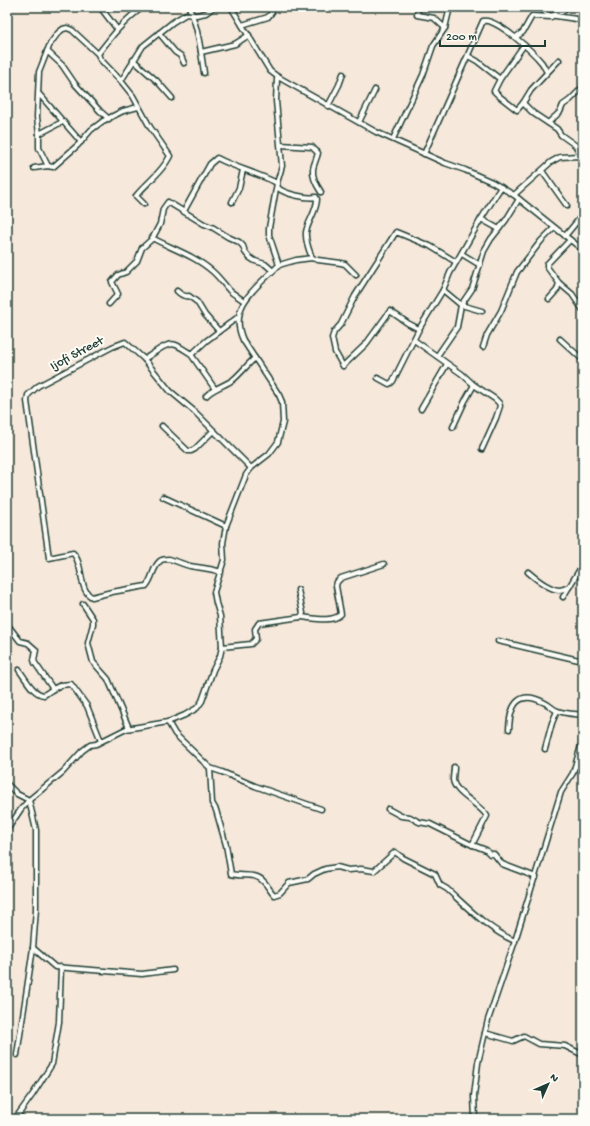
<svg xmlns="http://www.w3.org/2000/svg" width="590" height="1126" font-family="'Gochi Hand',sans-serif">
  <rect width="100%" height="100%" fill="#f6e8da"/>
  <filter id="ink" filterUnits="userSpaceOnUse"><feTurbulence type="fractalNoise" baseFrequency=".025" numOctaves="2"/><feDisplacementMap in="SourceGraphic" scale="8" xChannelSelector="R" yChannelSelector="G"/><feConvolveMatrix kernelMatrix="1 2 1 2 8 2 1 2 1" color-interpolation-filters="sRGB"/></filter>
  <g filter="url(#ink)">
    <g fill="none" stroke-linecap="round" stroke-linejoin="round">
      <defs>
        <g id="minor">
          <path d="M100,7l17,22"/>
          <path d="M189,7c9,20 12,44 15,66"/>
          <path d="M231,7l39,64 8,6 98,55 69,31 20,7 27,12 22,13 69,55"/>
          <path d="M418,7l-1,8 17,3 11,10"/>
          <path d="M539,7l10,8 34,5"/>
          <path d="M242,25l26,-8 4,-5 -1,-5"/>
          <path d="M159,33l16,19 6,4 3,7"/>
          <path d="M516,37l7,-5 9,-16 19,1 7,-5h4l4,-5"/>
          <path d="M47,51l15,14 13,19 25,27 9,8"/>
          <path d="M201,52l34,-8 14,-9"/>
          <path d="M98,54c13,-17 26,-34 45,-47"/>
          <path d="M468,56l9,5 23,18 -6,12 5,5 18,14 6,-7 10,10 24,16 4,6 14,10 3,5 1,6"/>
          <path d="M133,60l24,21 15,17"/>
          <path d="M500,79l24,-34"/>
          <path d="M121,81l22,-35 30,-24 13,-8 10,1 10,-2 8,-6"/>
          <path d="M39,94l42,48"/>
          <path d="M523,103l8,-13 28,-30"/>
          <path d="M328,106l11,-21 4,-11"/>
          <path d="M359,122l16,-32"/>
          <path d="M548,123l12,-11 3,-7 7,-5 13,-13"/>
          <path d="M39,134l23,-12"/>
          <path d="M393,139l30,-64 10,-29 12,-18 5,-21"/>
          <path d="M281,145l31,2 6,6c-1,5 -4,10 -5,16 -1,7 4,17 8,23"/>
          <path d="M424,154l59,-133c14,-3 51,32 59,42 2,3 3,6 5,9"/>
          <path d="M48,166l-9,-18v-14l-2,-17 2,-45 11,-28 8,-11 5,-4 4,-1 5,2 26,24 2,5 21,22 12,15 17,31 20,29c-9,18 -23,26 -34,40l8,8"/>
          <path d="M34,168l14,-2 5,1 25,-22 13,-15 12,-9 20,-10 15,-4"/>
          <path d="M542,171l25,35"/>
          <path d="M514,195l37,-33 9,-5 19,-1 4,1"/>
          <path d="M232,202l7,-14 4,-18"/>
          <path d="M184,211l26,-47 7,-6c19,10 40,15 60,25l1,5c7,6 29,11 38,9l1,2c0,12 -9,22 -11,33 -1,9 3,18 6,26"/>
          <path d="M481,219l18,10"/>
          <path d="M565,236l14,-17 4,-2"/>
          <path d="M152,238c21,11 43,18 60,33 7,6 11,12 17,19 4,4 10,7 15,11"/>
          <path d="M570,240l-23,24v3l12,16 13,11 11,16"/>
          <path d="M462,254l18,11"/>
          <path d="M279,265l17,-5 16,-2 6,2 23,3 4,1 11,11"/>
          <path d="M443,290l18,15 21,6"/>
          <path d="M177,291c4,4 7,6 12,5l8,6 8,13 14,16"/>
          <path d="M549,299l8,-9 2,-7"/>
          <path d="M109,304l9,-10 -6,-12 6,-7 8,-3 11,-11 5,-13 10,-9 8,-15 3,-15 5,-7 36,22 8,3 16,10 11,5 4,4 2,6 4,5 6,4 10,3 8,7"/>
          <path d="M419,329l-10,-5 -19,-13 -24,33 -23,22 -8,-14 -3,-14 2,-6 7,-8 14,-28 41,-64 34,14 26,16"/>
          <path d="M560,339l23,21"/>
          <path d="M414,340l48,34 12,11 21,14 4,4 1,3 -4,12 -14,31"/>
          <path d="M483,347l4,-12 14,-24 16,-39 24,-31 13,-13"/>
          <path d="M190,353l25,36"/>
          <path d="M437,356l20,-29 4,-22 11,-16 12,-38 7,-12 15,-19 13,-21"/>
          <path d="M144,359c9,-4 22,-18 32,-14 5,2 10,6 14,8h3l13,-12 32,-24"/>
          <path d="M378,378l11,6 2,-1 2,-2 26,-52 24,-39 7,-17 31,-54 20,-32"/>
          <path d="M206,396c7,-8 19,-10 28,-17 7,-6 14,-15 21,-21"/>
          <path d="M421,409l26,-45"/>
          <path d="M162,426l26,25h3l4,-2 18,-18"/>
          <path d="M453,427l12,-26 9,-16"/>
          <path d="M163,497l63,29"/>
          <path d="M221,572c-12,-4 -20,-4 -31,-6 -7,-2 -14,-5 -21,-7 -3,0 -7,0 -9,2 -8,7 -7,18 -14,25l-34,6 -20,5c-14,-7 -8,-33 -19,-44l-24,5 -22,-157 1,-6 10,-9 74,-39 13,-5 19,17 26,32 24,20 57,57"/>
          <path d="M528,572c8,7 20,17 31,18 4,0 7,-2 10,-3"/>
          <path d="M563,597l20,-33"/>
          <path d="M83,604l10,15v5l-5,19 5,19 15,17 21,49"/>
          <path d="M301,617c12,1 31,6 40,-3l-5,-28 1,-4 4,-4 43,-14"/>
          <path d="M7,624l13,17 8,2 8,7 -2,10 1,3 18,26 8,-4 10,-1 16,22 14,35"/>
          <path d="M498,641l85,20"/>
          <path d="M222,647l29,-3 5,-5 -1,-10 4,-6 42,-6 2,-4 -5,-23"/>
          <path d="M19,670c7,9 14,24 25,25l9,-6"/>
          <path d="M168,722l7,12 35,34 12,4 33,14 66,23"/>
          <path d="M509,729c1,-25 10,-40 36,-26 5,2 8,7 13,8 8,3 17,3 25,4"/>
          <path d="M545,749l7,-26 5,-12"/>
          <path d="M576,765l7,6"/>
          <path d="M454,767c0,4 -1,9 -1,13 2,14 27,24 34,36l-15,29"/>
          <path d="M210,768l2,35 4,7 10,35 5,29c11,3 25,-2 33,8 4,4 6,9 10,13l6,-2 9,-10 19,-4 6,-5 11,-5 12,-2 11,3 13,-1 13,2 21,-19 8,6 32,16 5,11 7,4c21,19 42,41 68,52"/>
          <path d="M7,784l10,10 12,6 7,30v79l-3,39 -16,107"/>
          <path d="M388,809l13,7 9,1 9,5 11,2 38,19 18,7 4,4h4l8,10 34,13"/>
          <path d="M7,830l14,-21 8,-9 34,-28 19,-21 8,-6 6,-1 30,-15 42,-7 17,-7 12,-7 5,-7 11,-31 7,-14 2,-9 -2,-31 -4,-13 -2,-11 10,-32 -1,-17 3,-17 20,-51 5,-7 18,-14 9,-12 5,-20 -1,-20 -3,-7 -36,-55c-16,-34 15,-54 36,-75l-10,-30v-7l8,-45 5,-17 -6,-65 1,-22 1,-2"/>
          <path d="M33,948l22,19 87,7 31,-4"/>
          <path d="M485,1033l28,8 11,-5 15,8 26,2 18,9"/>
          <path d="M15,1119l18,-25 19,-30 7,-42 2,-55"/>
          <path d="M475,1119l-1,-23 4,-33 10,-43 27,-79 46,-149 12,-19 10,-34"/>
        </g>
      </defs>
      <use href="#minor" stroke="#1f3d34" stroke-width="7"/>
      <use href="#minor" stroke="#fdfcf7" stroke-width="4"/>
    </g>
  </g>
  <g text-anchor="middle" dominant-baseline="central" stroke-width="4" stroke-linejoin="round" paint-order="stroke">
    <g font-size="13" fill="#1f3d34" stroke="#fdfcf7">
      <text transform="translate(77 354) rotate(-28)">Ijofi Street</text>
    </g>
  </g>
  <rect width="590" height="1126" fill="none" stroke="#fdfcf7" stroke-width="24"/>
  <rect x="12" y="12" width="566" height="1102" fill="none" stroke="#1f3d34" stroke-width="1.5" filter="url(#ink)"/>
  <g transform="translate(548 1084) rotate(45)" stroke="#fdfcf7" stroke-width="3" paint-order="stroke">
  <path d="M0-3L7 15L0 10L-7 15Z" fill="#1f3d34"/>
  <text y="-6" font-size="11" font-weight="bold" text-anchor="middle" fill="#1f3d34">N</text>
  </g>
  <path d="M440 40v6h105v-6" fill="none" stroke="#1f3d34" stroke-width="2"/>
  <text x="446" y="40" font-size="12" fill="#1f3d34" stroke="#fdfcf7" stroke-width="3" paint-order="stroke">200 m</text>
</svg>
